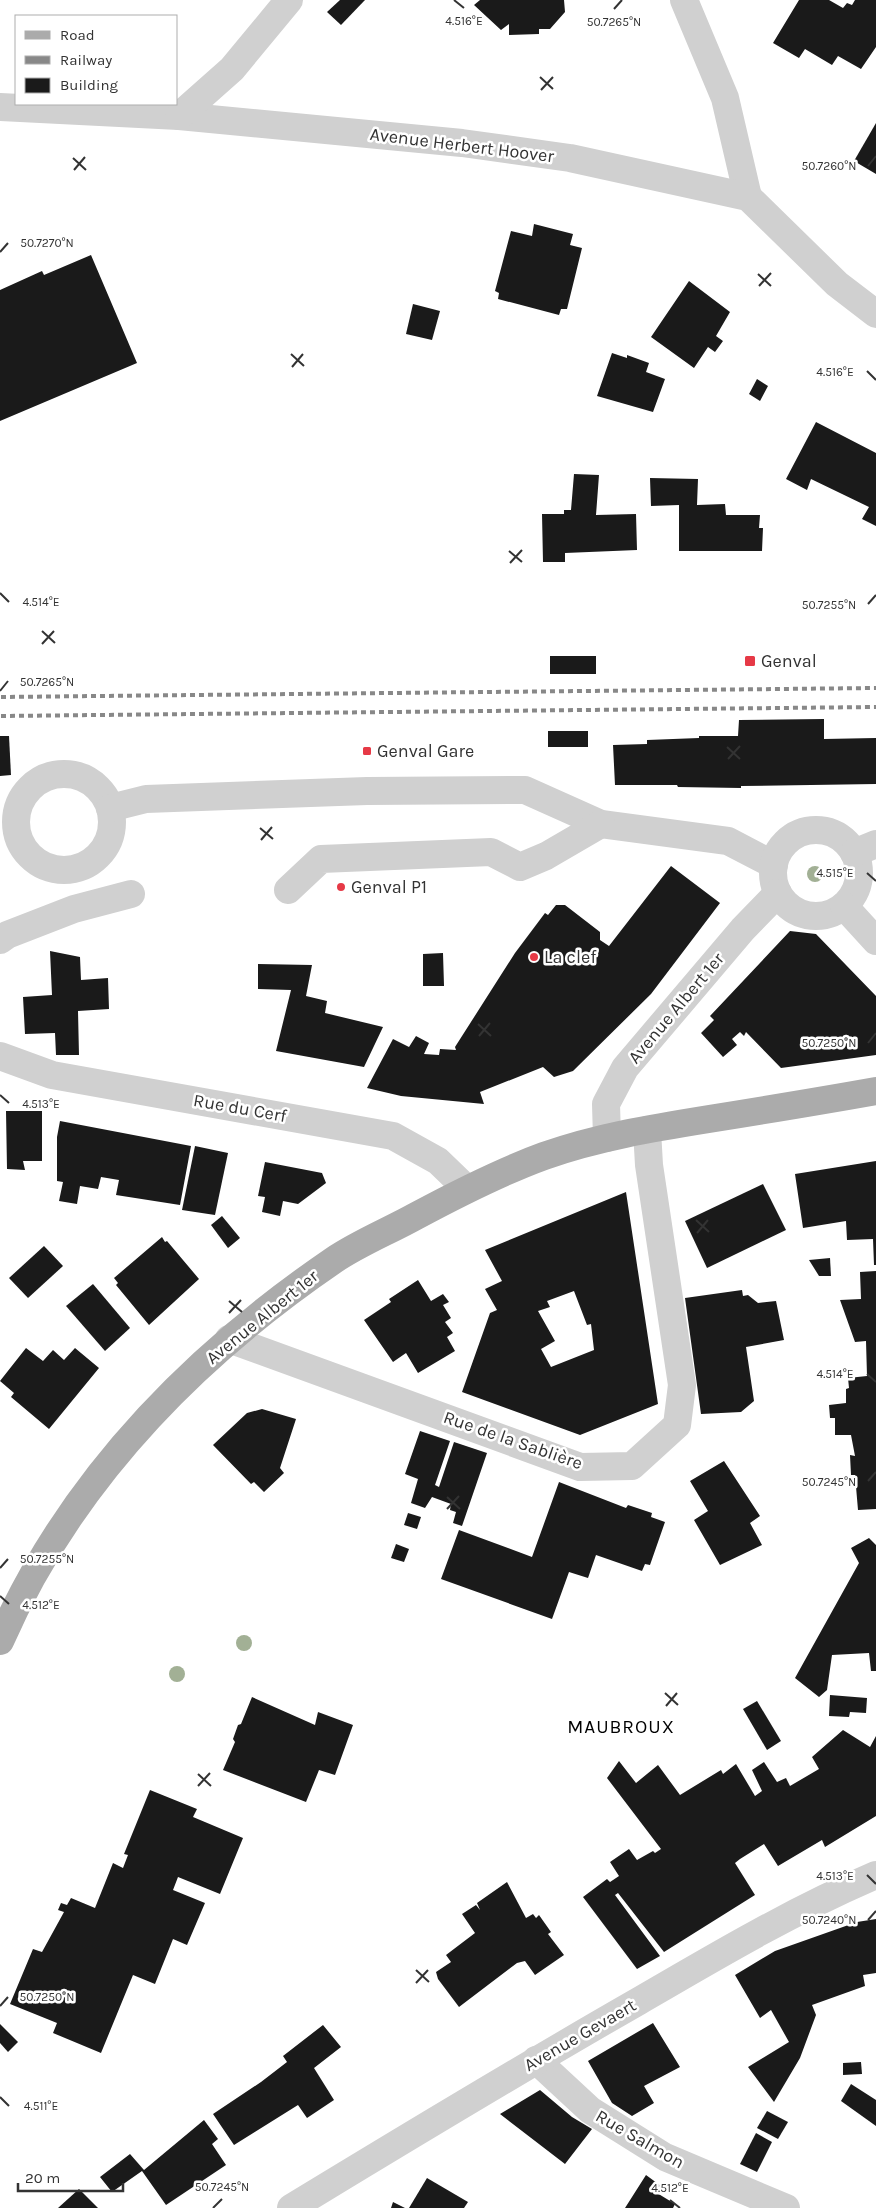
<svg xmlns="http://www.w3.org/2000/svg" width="876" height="2208" font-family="Karla,sans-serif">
  <rect width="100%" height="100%" fill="#fff"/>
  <g fill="#1a1a1a" fill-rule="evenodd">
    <path d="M340,0h25l-24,25 -14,-13z"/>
    <path d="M480,0h84l1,12 -15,17h-11v5l-30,1v-11l-8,6 -27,-25z"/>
    <path d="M799,0h30l14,8 4,-5 5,2 3,-5h21v47l-15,22 -23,-13 -6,9 -27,-16 -6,9 -26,-15z"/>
    <path d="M876,123v51l-22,-13z"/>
    <path d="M534,224l39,10 -3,11 12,3 -15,61h-6l-2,6 -61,-16 1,-6 -4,-2 16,-60 21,5z"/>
    <path d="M91,255l46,108 -137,58v-131l42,-19 2,4z"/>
    <path d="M689,281l41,31 -14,24 7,5 -8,11 -7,-5 -14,21 -43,-31z"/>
    <path d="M413,304l27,7 -8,29 -26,-6z"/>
    <path d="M612,353l15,5v-3l22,8 -3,9 19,7 -12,33 -56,-16z"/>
    <path d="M757,379l11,7 -8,15 -11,-7z"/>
    <path d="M816,422l60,31v73l-14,-7 7,-12 -58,-28 -4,11 -21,-11z"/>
    <path d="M574,474l25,1 -3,40 40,-1 1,36 -72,3v9h-22l-1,-48h22v-4h7z"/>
    <path d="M650,478l48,1 -1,26 28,-1 1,11h34l-1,13h4l-1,23h-83v-46l-28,1z"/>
    <rect x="550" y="656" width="46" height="18"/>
    <path d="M824,719v20l52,-1v46l-135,2v2l-63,-1 -1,-2h-62l-2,-40 34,-1v-4l52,-2v-2h39l1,-16z"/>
    <rect x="548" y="731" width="40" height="16"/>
    <path d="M0,736h9l2,39 -11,1z"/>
    <path d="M671,866l49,37 -69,91 -78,77 -19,6 -11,-10 -63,25 4,12 -83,-8 -34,-8 26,-49 16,8 7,-11 13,7 -5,11 15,1 1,-6 16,1 -1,-3 60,-94 30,-40 3,2 8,-10h9l35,27v8l9,6z"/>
    <path d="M790,931l26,3 60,62v59l-95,13 -35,-36 -2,4 -4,-4 -8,7 5,6 -14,12 -22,-24 13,-13 -4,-4z"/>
    <path d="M50,951l30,6 1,23 27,-2 1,31 -31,2 1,44h-23l-1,-22 -30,1 -2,-37 29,-2z"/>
    <path d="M443,953l1,33h-21v-32z"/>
    <path d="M258,964l54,1 -6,31 21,5 -2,12 58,14 -19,40 -88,-16 15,-61 -33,-1z"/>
    <path d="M6,1111h36v50h-19l2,9 -18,-1z"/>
    <path d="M60,1121l131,25 -11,59 -64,-10 3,-15 -18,-3 -3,12 -18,-3 -3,18 -18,-3 4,-19 -6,-1v-44z"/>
    <path d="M195,1146l33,7 -13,62 -33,-5z"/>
    <path d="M876,1161v104h-2l-1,-26 -26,1 -1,-19 -43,7 -8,-54z"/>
    <path d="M265,1162l57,11 4,10 -28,21 -15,-3 -3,15 -18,-4 3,-15 -7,-1z"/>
    <path d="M763,1184l23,46 -79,38 -22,-47z"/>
    <path d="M626,1192l32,212 -78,31 -118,-43 28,-79 7,-3 -12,-21 17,-8 -17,-31zM574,1291l13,34 4,-1 3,26 -43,17 -10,-18 14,-8 -17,-30 12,-4 -3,-6z"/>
    <path d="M222,1216l18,22 -12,10 -17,-23z"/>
    <path d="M162,1237l3,5 2,-1 32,38 -50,46 -33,-40 2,-2 -4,-5z"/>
    <path d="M44,1246l19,20 -35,32 -19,-20z"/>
    <path d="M830,1258l1,18h-12l-10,-16z"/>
    <path d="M876,1271v238l-18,1 -3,-35h-4l-1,-20 5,1 -4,-21h-16v-17h-5l-1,-13 17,-2v-14l3,-1 -1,-10 19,-2 -1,-35 -11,1 -15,-42 21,-1 -1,-27z"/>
    <path d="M418,1280l13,21 12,-7 6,8 -6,3 8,13 -6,4 8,11 -6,4 8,14 -37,22 -12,-20 -13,9 -29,-42 27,-18 -2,-3z"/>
    <path d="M93,1284l37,44 -25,23 -39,-45z"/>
    <path d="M742,1290l1,6 5,-1 10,8 18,-2 8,39 -38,7 8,54 -13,11 -40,2 -16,-116z"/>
    <path d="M26,1348l17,13 10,-11 11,10 11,-12 24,20 -50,61 -38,-32 3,-4 -14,-12z"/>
    <path d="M262,1409l34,10 -16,49 4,5 -20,19 -10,-10 -3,2 -38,-39 34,-32z"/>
    <path d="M420,1431l30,10 -15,44 4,2 15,-45 33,11 -25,73 -9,-3 3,-11 -6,-2 1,-6 -19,-7 -7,11 -14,-5 7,-24 -13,-5z"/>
    <path d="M724,1461l36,55 -10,7 12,22 -42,20 -26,-45 14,-9 -18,-30z"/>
    <path d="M559,1482l67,26 2,-3 24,8 -1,4 14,5 -15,43 -5,-1 -3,7 -46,-16 -8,23 -19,-6 -17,47 -111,-40 18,-49 73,27z"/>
    <path d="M408,1513l13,4 -4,12 -13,-4z"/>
    <path d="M869,1538l7,7v126h-5l-2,-18 -37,2 -5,35 -8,7 -24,-19 64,-115 -8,-15z"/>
    <path d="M396,1544l13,5 -5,13 -13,-4z"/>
    <path d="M830,1695l37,3 -1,15 -16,-1 -1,5 -20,-1z"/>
    <path d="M252,1697l63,28 3,-13 35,13 -18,50 -16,-5 -13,32 -83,-32 12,-28 -2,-3 5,-14 3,-1z"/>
    <path d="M757,1701l24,40 -14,9 -24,-41z"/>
    <path d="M843,1730l27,17 6,-11v80l-51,31 -3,-7 -44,26 -14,-22 -24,15 -5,4 20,32 -91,57 -46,-59 -3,2 45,61 -23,13 -54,-72 24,-18 3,3 9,-6 -9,-14 19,-13 8,11 16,-9 2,2 6,-4 -54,-71 12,-17 17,22 22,-18 22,30 41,-25 2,4 13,-10 19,32 7,-5 -10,-21 12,-8 13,20 9,-4 4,8 29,-17 -7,-12z"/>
    <path d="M150,1790l47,19 -4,8 50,21 -23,56 -42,-17 -5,13 32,13 -18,42 -14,-6 -18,45 -22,-9 -32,78 -48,-20 4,-10 -47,-19 23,-55 9,3 22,-40 -6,-2 3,-7 6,2 4,-7 24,10 18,-45 10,5 5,-13 -4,-1z"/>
    <path d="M507,1882l19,36 7,-4 3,4 3,-3 12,17 -3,2 16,21 -29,20 -10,-14 -8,2 -58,44 -21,-28 -2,-7 15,-10 -5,-7 29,-22 -13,-19 14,-9 4,5 -3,-7z"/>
    <path d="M876,1919v54l-13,2 2,11 -53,19 4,10 -16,43 -26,44 -26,-35 41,-25 -18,-32 -11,8 -25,-43 40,-24 82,-29z"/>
    <path d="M653,2023l27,44 -36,19 10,17 -22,13 -20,-13 -24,-42z"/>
    <path d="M0,2024l18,18 -10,10 -8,-9z"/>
    <path d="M323,2025l18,22 -27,21 20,32 -27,18 -9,-13 -64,40 -21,-31 48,-32 26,-20 -4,-6z"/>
    <path d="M861,2062l1,12 -19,1v-12z"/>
    <path d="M851,2084l25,16v26l-35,-25z"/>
    <path d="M540,2090l32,27 20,12 -27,35 -65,-50z"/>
    <path d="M767,2111l21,11 -10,17 -21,-11z"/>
    <path d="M204,2120l14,19 -6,5 14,21 -60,40 -24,-34 -30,21 -12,-15 30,-23 14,16z"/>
    <path d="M756,2133l16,9 -15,30 -17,-8z"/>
    <path d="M646,2175l15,11 -4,7 18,11 -2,4h-48z"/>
    <path d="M427,2178l41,24 -4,6h-55z"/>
    <path d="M79,2189l19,19h-40z"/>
    <path d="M393,2202l12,6h-14z"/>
  </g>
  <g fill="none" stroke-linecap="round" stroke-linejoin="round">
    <g stroke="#d0d0d0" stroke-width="28">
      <path d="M684,0l41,98 23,99"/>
      <path d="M0,107l179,9 283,27 108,15 178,39 89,87 39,30"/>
      <path d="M179,116l53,-47 57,-69"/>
      <circle cx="64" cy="822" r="48"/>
      <path d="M110,808l36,-9 221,-8 158,-1 76,34 127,17 46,24"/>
      <circle cx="816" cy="873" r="43"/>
      <path d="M854,853l22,-9"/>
      <path d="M288,890l33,-31 170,-7 29,15 26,-11 55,-32"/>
      <path d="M844,906l32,35"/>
      <path d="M0,940l7,-5 67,-26 57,-15"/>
      <path d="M0,1056l52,19 341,61 45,25 29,28"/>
      <path d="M607,1138l-1,-34 19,-36 118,-139 35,-36"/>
      <path d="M229,1339l351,128 52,-1 45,-41 5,-40 -33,-220 -2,-35"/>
      <path d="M536,2060l54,50 75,47 121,51"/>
      <path d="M291,2208c115,-70 231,-140 348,-207 77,-45 155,-91 237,-126"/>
    </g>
    <path stroke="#ababab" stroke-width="28" d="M0,1641c70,-159 192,-284 334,-381 25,-17 55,-29 82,-44 41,-22 84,-44 128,-60 54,-19 109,-28 165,-37 56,-9 111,-18 167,-28"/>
    <g stroke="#888" stroke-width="4" stroke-dasharray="5 4" stroke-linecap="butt">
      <path d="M1,697l875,-9"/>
      <path d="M1,716l875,-9"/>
    </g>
  </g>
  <g fill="#a2b095">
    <circle cx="815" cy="874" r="8"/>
    <circle cx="244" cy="1643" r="8"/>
    <circle cx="177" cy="1674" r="8"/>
  </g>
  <path fill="none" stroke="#333" stroke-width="2" d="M454,0l10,8M614,9l8,-9M540,77l13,12M541,90l12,-13M73,158l13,12M868,166l8,-10M74,170l11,-13M0,252l8,-9M758,274l13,12M759,286l12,-13M291,354l13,12M292,367l11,-13M867,371l9,9M509,551l13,11M510,563l12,-13M0,593l9,9M868,604l8,-9M42,631l13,12M42,644l12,-13M0,691l8,-10M727,747l13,12M728,759l12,-13M260,828l13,11M261,840l11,-13M867,873l9,8M478,1024l13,12M479,1036l11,-13M868,1043l8,-10M0,1095l9,8M696,1220l13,12M697,1233l11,-13M229,1301l13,11M229,1313l12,-13M867,1374l9,8M868,1481l8,-9M447,1497l13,12M447,1509l12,-13M0,1568l8,-9M0,1596l9,8M665,1693l13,12M666,1706l11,-13M198,1774l13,12M198,1786l12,-13M867,1875l9,9M868,1920l8,-9M416,1970l13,12M416,1983l12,-13M0,2006l8,-9M0,2097l9,9M670,2200l10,8M213,2208l9,-9"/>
  <g fill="#e63946" stroke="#fff" stroke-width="2">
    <rect x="744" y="655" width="12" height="12" rx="2.5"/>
    <rect x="362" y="746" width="10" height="10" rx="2.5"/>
    <circle cx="341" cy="887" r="5"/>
    <circle cx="534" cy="957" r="5"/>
  </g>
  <g text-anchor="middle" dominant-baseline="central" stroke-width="5" stroke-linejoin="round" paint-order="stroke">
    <g font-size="18" fill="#333" stroke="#fff">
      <text transform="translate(462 145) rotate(7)">Avenue Herbert Hoover</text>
      <text transform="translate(676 1008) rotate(-50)">Avenue Albert 1er</text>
      <text transform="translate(240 1108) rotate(10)">Rue du Cerf</text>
      <text transform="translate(262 1317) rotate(-39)">Avenue Albert 1er</text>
      <text transform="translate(513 1440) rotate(19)">Rue de la Sablière</text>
      <text transform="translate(580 2035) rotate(-30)">Avenue Gevaert</text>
      <text transform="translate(640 2139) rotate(30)">Rue Salmon</text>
    </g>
    <g font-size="18" fill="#333" stroke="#fff" text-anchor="start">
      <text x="761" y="661">Genval</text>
      <text x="377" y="751">Genval Gare</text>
      <text x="351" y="887">Genval P1</text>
      <text x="544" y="957">La clef</text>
    </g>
    <g font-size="19" letter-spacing="1" fill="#000" stroke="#fff">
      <text x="621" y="1727">MAUBROUX</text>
    </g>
  </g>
  <g font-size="12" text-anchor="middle" fill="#333" stroke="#fff" stroke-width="5" stroke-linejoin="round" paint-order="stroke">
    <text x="464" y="25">4.516°E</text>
    <text x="614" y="26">50.7265°N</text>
    <text x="829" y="170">50.7260°N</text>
    <text x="47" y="247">50.7270°N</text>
    <text x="835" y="376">4.516°E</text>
    <text x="41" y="606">4.514°E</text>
    <text x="829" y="609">50.7255°N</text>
    <text x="47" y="686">50.7265°N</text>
    <text x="835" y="877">4.515°E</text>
    <text x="829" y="1047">50.7250°N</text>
    <text x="41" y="1108">4.513°E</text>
    <text x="835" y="1378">4.514°E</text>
    <text x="829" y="1486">50.7245°N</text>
    <text x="47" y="1563">50.7255°N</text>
    <text x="41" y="1609">4.512°E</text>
    <text x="835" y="1880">4.513°E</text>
    <text x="829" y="1924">50.7240°N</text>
    <text x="47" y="2001">50.7250°N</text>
    <text x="41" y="2110">4.511°E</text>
    <text x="222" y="2191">50.7245°N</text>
    <text x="670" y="2192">4.512°E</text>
  </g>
  <rect x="15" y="15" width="162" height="90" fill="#ffffff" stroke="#adadad"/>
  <rect x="25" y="31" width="25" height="8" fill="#ababab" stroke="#adadad"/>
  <text x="60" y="40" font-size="15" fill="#333333">Road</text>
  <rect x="25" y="56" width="25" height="8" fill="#888888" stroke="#adadad"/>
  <text x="60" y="65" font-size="15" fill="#333333">Railway</text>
  <rect x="25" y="78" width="25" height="15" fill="#1a1a1a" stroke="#adadad"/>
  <text x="60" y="90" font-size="15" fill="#333333">Building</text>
  <path d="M18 2183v8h105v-8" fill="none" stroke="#333333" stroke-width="2.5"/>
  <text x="25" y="2183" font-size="15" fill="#333333" stroke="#ffffff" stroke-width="4" paint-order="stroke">20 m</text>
</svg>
